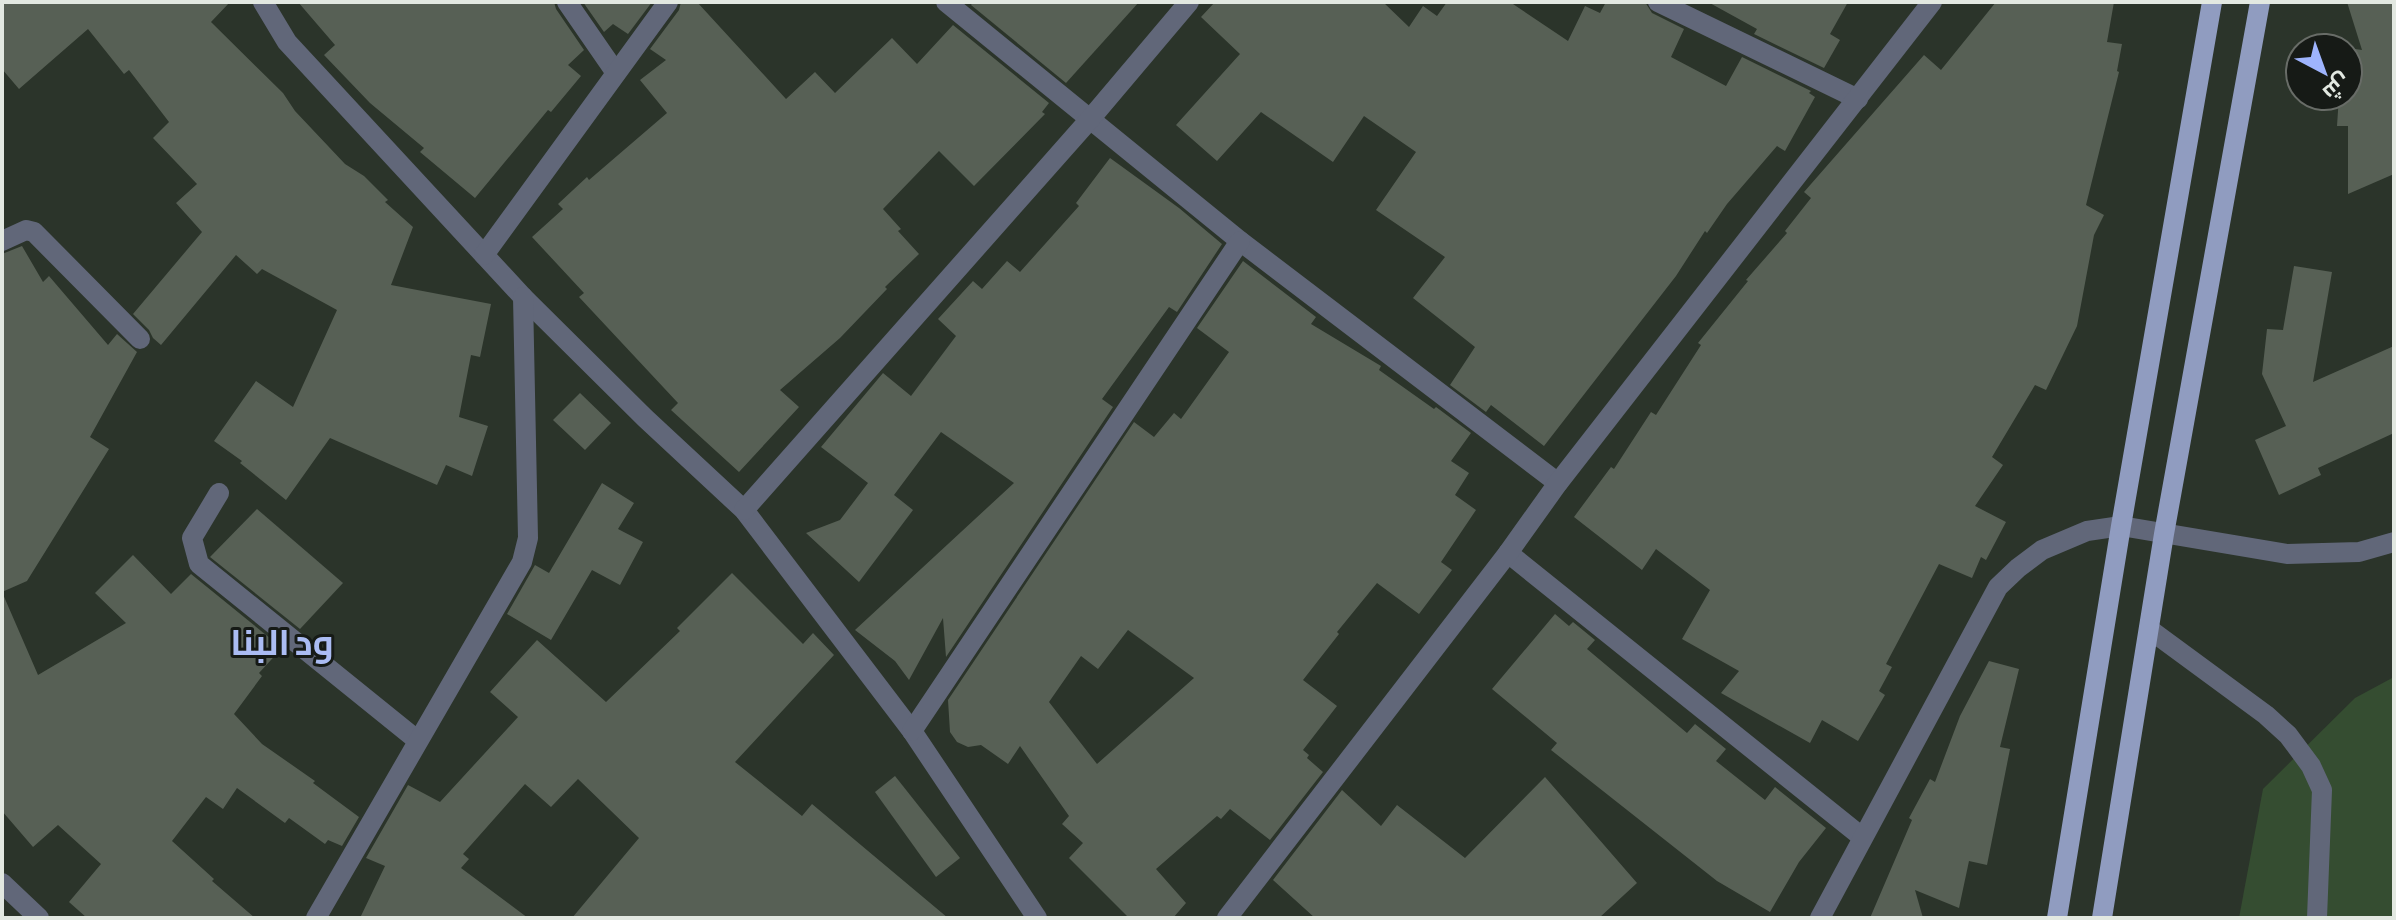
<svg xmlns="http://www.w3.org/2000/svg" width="2396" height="920" font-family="'Asap Condensed',Cairo,sans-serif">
  <rect width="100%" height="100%" fill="#2b342a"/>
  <path fill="#354d31" d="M2394,677v241h-155l24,-129 92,-91z"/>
  <g fill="#576055" fill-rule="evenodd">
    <path d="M2,2h228l-19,20 72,71 12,18 50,53 19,12 24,24 -3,2 28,25 -22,58 100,19 -11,53 -9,-2 -12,62 29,9 -16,50 -26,-11 -9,20 -107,-47 -44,62 -46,-37 2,-2 -28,-20 42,-60 37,26 44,-97 -75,-41 -5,5 -21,-19 -75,90 -8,-7 -4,-8 -16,-16 69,-82 -26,-29 21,-19 -44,-46 16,-16 -40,-52 -5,4 -36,-45 -69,60 -17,-20z"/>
    <path d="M298,2h256l2,7 28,41 -16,15 13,11 -30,36 -3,-2 -73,88 -55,-46 4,-4 -54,-45 -46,-48 11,-10z"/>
    <path d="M583,2h69l-24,32 -15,-10 -9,8z"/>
    <path d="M681,2h16l89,97 29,-27 20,21 57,-55 25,26 36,-39 96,78 -7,9 3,2 -71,72 -35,-35 -56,58 18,20 -3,2 21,23 -34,33 2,2 -47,49 -60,52 19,17 -60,65 -68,-62 7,-7 -99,-106 5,-4 -52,-56 31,-28 -5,-5 29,-27 2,3 78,-67 -27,-33 26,-20 -16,-11 29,-39z"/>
    <path d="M973,2h166l-73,81 -95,-78z"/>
    <path d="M1215,2h168l26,25 14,-21 14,10 10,-14h63l58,39 17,-35 15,7 6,-11h39l7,11 32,16 -13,28 55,29 16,-29 69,34 -2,2 6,4 -30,54 -8,-5 -50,58 -20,29 -2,-2 -29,45 -132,170 -53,-41 -5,7 -36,-27 25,-38 -62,-49 32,-41 -69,-47 40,-58 -52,-36 -31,46 -72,-50 -44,49 -41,-36 64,-71 -39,-37z"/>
    <path d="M1708,2h140l-18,32 10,6 -16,28 -70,-34 3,-5z"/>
    <path d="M1996,2h118l-7,40 15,2 -5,27 2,1 -33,133 18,10 -10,20 -17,91 -31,64 -11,-5 -43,72 11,8 -28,41 31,16 -20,38 -5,-3 -9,21 -33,-14 -53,100 6,3 -13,24 6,4 -27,46 -36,-21 -12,23 -89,-50 18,-22 -57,-32 28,-49 -54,-41 -14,21 -68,-53 37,-50 3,2 37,-57 5,3 45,-70 -3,-2 50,-62 -2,-1 41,-47 -2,-2 26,-33 -7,-6 120,-137 17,15z"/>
    <path d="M2347,2h47v172l-46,20v-68h-11l2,-30h9v-48l14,2z"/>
    <path d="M1110,158l69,50 43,36 -45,68 -8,-5 -67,92 11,8 -167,250 -3,-39 -34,62 -14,-19 -40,-31 159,-147 -73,-51 -47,63 19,15 -54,72 -53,-49 34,-13 28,-37 -47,-36 62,-74 28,23 45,-60 -18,-17 35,-38 9,8 25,-28 13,11 59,-66 -3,-3z"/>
    <path d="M22,246l21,36 6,-6 59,69 9,-11 20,18 -47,85 19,12 -82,132 -25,11 36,83 88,-52 -31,-30 38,-38 38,39 20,-20 91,74 -23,25 3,3 -28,38 28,30 53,37 -2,2 46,34 -17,29 -14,-6 -3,4 -36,-26 -4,5 -48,-35 -14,21 -17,-12 -34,44 42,38 -2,2 43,37h-168l-18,-16 32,-38 -43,-39 -25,22 -31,-36v-557z"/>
    <path d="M1243,261l73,56 -5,7 70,42 -2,4 55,39 2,-2 35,26 -20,28 18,12 -14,22 21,15 -35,52 11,8 -33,44 -42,-31 -40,49 2,2 -36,46 34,26 -34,44 6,5 -2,3 16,14 -53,68 -40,-31 -9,10 -4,-3 -61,53 30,34 -13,15h-44l-60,-60 14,-15 -21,-19 7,-8 -49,-70 -12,18 -27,-19 -13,2 -11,-5 -7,-10 -2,-32 186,-278 20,15 20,-24 7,6 48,-67 -32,-24zM1128,630l66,48 -97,86 -48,-62 32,-46 17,13z"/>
    <path d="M2294,266l38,6 -19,110 81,-36v87l-76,35 3,7 -42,20 -24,-55 31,-14 -24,-52 5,-45 16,1z"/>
    <path d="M580,393l31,30 -26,27 -32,-30z"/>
    <path d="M602,483l32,20 -16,26 25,13 -23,43 -28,-15 -41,70 -44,-26 28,-49 14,8z"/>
    <path d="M257,509l86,74 -43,46 -90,-72z"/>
    <path d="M732,573l71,71 10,-11 21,22 -99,107 67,54 10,-12 136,114h-376l67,-80 -61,-59 -27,28 -26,-23 -62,70 6,5 -8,9 67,50h-168l25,-52 -19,-8 42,-73 32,17 78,-85 -28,-25 47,-52 69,62 74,-71 -3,-3z"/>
    <path d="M1555,614l14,12 4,-4 22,18 -8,9 100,84 8,-9 31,25 -10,12 49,39 10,-13 51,41 -27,34 -29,50 -53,-31 -166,-131 6,-7 -65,-54z"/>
    <path d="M1989,661l30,8 -19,78 10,2 -23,116 -18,-4 -10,47 -44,-18 8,28h-53l42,-98 -3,-2 21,-39 5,3 25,-66z"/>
    <path d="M895,776l65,82 -24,19 -61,-85z"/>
    <path d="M1545,777l92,106 -38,35h-284l-42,-38 69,-90 39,36 16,-21 68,53z"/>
  </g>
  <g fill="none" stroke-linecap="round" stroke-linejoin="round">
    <g stroke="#616779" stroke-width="20">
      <path d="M263,2l24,40 236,255 122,121 99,92 168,221 125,187"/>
      <path d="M567,2l49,71"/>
      <path d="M946,2l294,239 318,242"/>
      <path d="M1658,2l200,97"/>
      <path d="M2,241l24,-11 8,2 106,107"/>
      <path d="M484,255l184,-253"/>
      <path d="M219,493l-27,45 7,26 218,176"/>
      <path d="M744,510l347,-392 98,-116"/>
      <path d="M1508,553l354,284"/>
      <path d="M2149,629l117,86 22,20 23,31 11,24 -5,128"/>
      <path d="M912,731l328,-490"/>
      <path d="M2,883l37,35"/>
      <path d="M316,918l206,-356 6,-24 -5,-241"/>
      <path d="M1227,918l281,-365 50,-70 374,-481"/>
      <path d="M1820,918l178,-331 20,-19 24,-18 45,-19 34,-5 166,28 72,-2 35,-10"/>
    </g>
    <g stroke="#909cc0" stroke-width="20">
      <path d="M2057,918l64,-392 91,-524"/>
      <path d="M2102,918l62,-384 96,-532"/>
    </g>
  </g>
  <g text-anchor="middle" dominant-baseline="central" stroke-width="6" stroke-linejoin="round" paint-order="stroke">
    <g font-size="36" font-weight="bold" fill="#abbcf3" stroke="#161a16">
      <text x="282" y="642">ود البنا</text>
    </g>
  </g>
  <rect width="2396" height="920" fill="none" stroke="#e2e8e1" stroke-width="8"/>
  <g transform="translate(2324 72) rotate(139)"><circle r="38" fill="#161a16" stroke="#686c67" stroke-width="2"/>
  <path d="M0-6L14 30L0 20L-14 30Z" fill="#9eb4fd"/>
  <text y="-12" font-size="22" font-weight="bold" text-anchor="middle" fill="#e2e8e1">ش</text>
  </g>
</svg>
